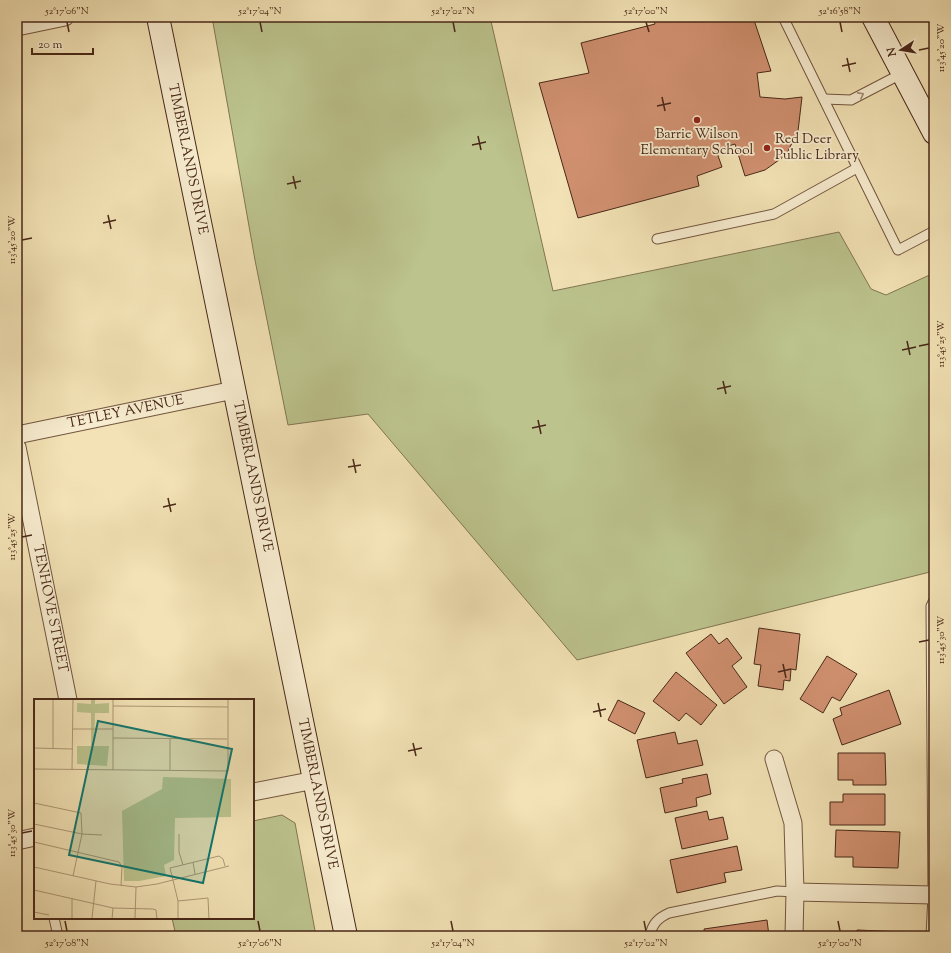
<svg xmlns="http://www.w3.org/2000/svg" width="951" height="953" font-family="'Sorts Mill Goudy',serif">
  <rect width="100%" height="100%" fill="#f2e2b5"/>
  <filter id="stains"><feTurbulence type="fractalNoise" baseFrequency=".005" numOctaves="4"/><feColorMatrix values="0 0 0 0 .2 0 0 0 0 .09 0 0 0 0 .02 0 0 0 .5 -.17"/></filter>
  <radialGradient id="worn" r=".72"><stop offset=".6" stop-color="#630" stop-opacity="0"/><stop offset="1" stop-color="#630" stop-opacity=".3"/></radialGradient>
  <g fill="#bcc38d" stroke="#827652">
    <path d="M212,17h278l63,274 286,-59 32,57 15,6 48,-22v298l-357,89 -209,-246 -80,11 -33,-165z"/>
    <path d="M282,815l13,8 21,113h-140l-4,-18h81v-97z"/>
  </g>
  <g fill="#d09070" stroke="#492818">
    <path d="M653,17h81l1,2 18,-2 18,54 -14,2 3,24 25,2 17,-2 -4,34 -12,24 -21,15 -20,6 -10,-32 -19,6 6,17 -25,9 2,10 -121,32 -39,-135 50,-10 -8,-30 74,-19z"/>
    <path d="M759,628l41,6 -4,36 -5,-1 -1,12 -6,-1 -1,10 -25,-4 3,-21 -7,-1z"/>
    <path d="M711,634l8,10 8,-6 15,20 -10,8 15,21 -23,17 -38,-51z"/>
    <path d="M827,656l30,18 -17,27 -8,-4 -9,16 -23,-14z"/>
    <path d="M676,672l41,33 -16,20 -15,-12 -7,8 -26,-20z"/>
    <path d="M889,690l12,34 -59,21 -9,-26 9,-4 -2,-7z"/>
    <path d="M618,700l27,13 -10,21 -27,-14z"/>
    <path d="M675,732l3,12 19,-4 6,25 -57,13 -9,-38z"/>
    <path d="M838,753h47l1,32h-33v-5h-15z"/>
    <path d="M707,774l4,20 -15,4 1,8 -32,7 -5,-25 23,-5 -1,-4z"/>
    <path d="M843,794h42v31h-55v-23h13z"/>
    <path d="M707,811l2,9 14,-3 5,22 -46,10 -7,-31z"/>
    <path d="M836,830l64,2 -2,36 -45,-1v-10h-18z"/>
    <path d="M737,846l5,24 -18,3 2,9 -49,11 -7,-33z"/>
    <path d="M767,920l2,16h-64l-1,-7z"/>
    <path d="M857,930l47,2v4h-48z"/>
  </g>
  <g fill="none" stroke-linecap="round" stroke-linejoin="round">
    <defs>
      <g id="lane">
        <path d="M783,17l115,233 36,-19"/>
        <path d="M824,99l27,1 52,-27"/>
        <path d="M657,239l117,-25 83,-46"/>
        <path d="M54,918l4,18"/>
        <path d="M650,936c2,-12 8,-18 19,-23l108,-22 18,1"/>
        <path d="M931,936l2,-41 -2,-289 3,-6"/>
      </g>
      <g id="street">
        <path d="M17,27l48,-10"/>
        <path id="s1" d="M17,435l217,-45"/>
        <path id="s2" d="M17,447l51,253"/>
        <path d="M774,759l19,64 2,69"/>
        <path d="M253,792l62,-12"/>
        <path d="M17,841l18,-4"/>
        <path d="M794,936l1,-44 139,3"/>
      </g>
      <g id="secondary">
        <path id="s3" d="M158,17l188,919"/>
        <path d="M873,17l61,116"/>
      </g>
    </defs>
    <use href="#lane" stroke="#73563f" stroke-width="11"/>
    <use href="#street" stroke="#73563f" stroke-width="19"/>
    <use href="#secondary" stroke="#492818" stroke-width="24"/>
    <use href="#lane" stroke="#f7eccf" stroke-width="9"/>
    <use href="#street" stroke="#f7eccf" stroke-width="17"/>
    <use href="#secondary" stroke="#f7eccf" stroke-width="22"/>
  </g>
  <defs><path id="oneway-chevron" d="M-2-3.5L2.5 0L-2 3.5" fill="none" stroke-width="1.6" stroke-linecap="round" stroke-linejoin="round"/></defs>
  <use stroke="#a08a74" href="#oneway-chevron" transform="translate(861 95) rotate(-28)"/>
  <path fill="none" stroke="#492818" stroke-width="1.5" d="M67,22l2,10M260,22l2,10M453,22l2,10M646,22l3,10M840,22l2,10M919,50l10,-2M847,58l3,14M842,66l14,-3M662,97l3,14M657,106l14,-3M478,136l3,14M472,145l14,-3M293,176l3,13M287,184l14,-3M108,215l3,14M103,223l13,-3M22,240l10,-2M907,341l3,14M919,346l10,-2M902,350l14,-3M723,381l3,13M717,389l14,-3M538,420l3,14M532,428l14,-3M353,459l3,14M348,467l13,-2M168,498l3,14M163,507l13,-3M22,537l10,-2M919,642l10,-2M783,664l3,14M778,672l13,-3M598,703l3,14M593,712l13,-3M413,743l3,13M408,751l14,-3M22,833l10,-2M65,921l2,10M258,921l2,10M451,921l2,10M644,921l2,10M838,921l2,10"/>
  <g fill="#8f2418" stroke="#f7eccf" stroke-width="1.5">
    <circle cx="697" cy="120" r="4"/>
    <circle cx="767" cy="148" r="4"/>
  </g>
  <g text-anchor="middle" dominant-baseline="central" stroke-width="3.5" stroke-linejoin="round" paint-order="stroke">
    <g font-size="14" fill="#492818" stroke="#f7eccf">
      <text x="697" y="135">Barrie Wilson<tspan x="697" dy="16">Elementary School</tspan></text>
      <text x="775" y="140" text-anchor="start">Red Deer<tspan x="775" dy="16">Public Library</tspan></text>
    </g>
    <g font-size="14" fill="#492818" stroke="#f7eccf">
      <text stroke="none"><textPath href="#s3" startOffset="145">TIMBERLANDS DRIVE</textPath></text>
      <text stroke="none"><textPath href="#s1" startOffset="111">TETLEY AVENUE</textPath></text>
      <text stroke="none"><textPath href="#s3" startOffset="469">TIMBERLANDS DRIVE</textPath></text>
      <text stroke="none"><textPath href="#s2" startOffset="165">TENHOVE STREET</textPath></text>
      <text stroke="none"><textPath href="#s3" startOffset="793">TIMBERLANDS DRIVE</textPath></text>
    </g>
  </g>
  <g transform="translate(34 699)">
    <rect width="220" height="220" fill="#f2e2b5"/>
    <path d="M57,0h4v5l14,-1v10h-14l-1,33h15l-2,20 -30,-2v-18h14v-33l-14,-1v-9l14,1zM129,78l68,2v38l-56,1 -1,42 -10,5 2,11 -27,5h-15l-2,-70 40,-22z" fill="#bcc38d"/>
    <path fill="none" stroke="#ae9876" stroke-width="1" d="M79,7l115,1M39,30h40M79,39l114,1M0,49l39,1M19,50v-50M0,70l194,2v-72M38,71l1,-71M79,71v-71M136,71v-32M0,104l47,10 1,21 20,1M0,125l48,10 -9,42M145,135v18l4,13M0,143l85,20 3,5 -1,19M159,163l2,12M0,168l76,17 26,3 21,-3 72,-18M0,191l79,18 -1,11M144,202l30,-3 1,21M79,209l40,1 3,1 1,9M0,213l15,3M58,219l4,-37M38,220v-21M101,220l1,-32M144,220v-18l-8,-33 49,-12 4,3 2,7"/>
    <path fill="#0f766e" fill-opacity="0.15" stroke="#0f766e" stroke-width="2" d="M64,22l134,28 -29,134 -134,-28z"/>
    <rect width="220" height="220" fill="none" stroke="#492818" stroke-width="2"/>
  </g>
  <rect width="951" height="953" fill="none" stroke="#f2e2b5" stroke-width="44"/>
  <g transform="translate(901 50) rotate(258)" stroke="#f7eccf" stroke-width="3" paint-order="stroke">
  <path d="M0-3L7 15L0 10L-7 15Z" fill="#492818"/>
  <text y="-6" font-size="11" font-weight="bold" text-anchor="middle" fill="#492818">N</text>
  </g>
  <path d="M32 48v6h61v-6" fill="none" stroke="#492818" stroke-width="2"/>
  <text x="38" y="48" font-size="12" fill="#492818" stroke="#f7eccf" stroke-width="3" paint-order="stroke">20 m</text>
  <rect x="22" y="22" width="907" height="909" fill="none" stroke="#492818" stroke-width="1.5"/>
  <g font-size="10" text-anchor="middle" fill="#492818">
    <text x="67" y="14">52°17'06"N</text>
    <text x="260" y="14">52°17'04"N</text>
    <text x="453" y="14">52°17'02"N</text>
    <text x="646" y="14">52°17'00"N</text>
    <text x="840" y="14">52°16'58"N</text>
    <text transform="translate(940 48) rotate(-90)" y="4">113°45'20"W</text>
    <text transform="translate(11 240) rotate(-90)" y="4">113°45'20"W</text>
    <text transform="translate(940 344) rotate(-90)" y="4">113°45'25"W</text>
    <text transform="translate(11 537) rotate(-90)" y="4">113°45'25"W</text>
    <text transform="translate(940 640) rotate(-90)" y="4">113°45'30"W</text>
    <text transform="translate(11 833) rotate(-90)" y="4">113°45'30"W</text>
    <text x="67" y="946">52°17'08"N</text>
    <text x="260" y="946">52°17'06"N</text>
    <text x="453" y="946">52°17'04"N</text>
    <text x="646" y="946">52°17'02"N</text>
    <text x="840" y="946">52°17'00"N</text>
  </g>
  <rect width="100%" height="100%" filter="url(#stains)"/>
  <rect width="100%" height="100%" fill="url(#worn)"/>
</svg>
